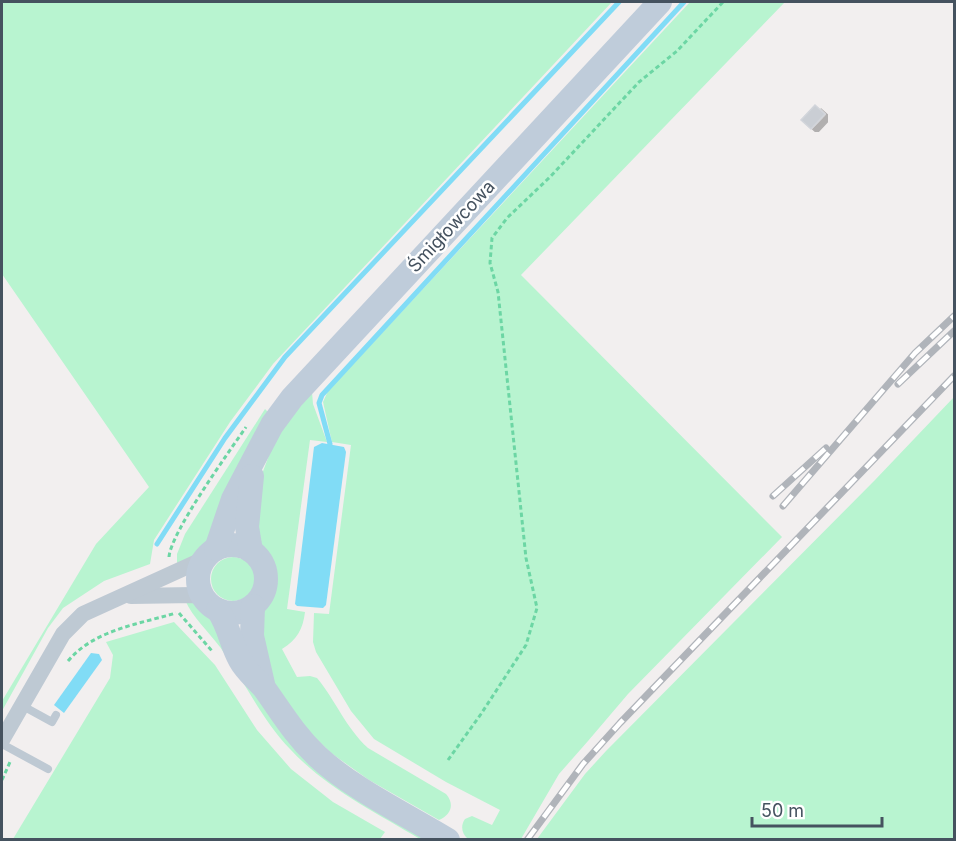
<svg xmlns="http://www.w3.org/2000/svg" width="956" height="841" font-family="Inter,sans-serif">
  <defs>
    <filter id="shadow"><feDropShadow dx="6" dy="4" stdDeviation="0" flood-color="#0004"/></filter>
  </defs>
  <rect width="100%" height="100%" fill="#f2efef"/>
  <g fill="#b8f4d0">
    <path d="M2,2h610l-339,362 -43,58 -76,118 -4,24 -46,17 -41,27 -15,20 -46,83v-10l94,-157 53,-57 -147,-213z"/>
    <path d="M690,2h95l-264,273 261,262 -154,157 -40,47 -29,33 -38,65h-53c-6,-5 -8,-13 -3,-20l7,-3 20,9 8,-15 -54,-28 -72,-43 -23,-28 -35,-59 -3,-10 1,-29 15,1 22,-169 -19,-3 -9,-40 5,-11z"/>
    <path d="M312,392l1,12 14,38 -17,-2 -23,169 18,3c-2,17 -8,28 -23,37l15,28 13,-1 7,2c19,23 29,50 51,70l78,46c9,10 5,21 -7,26l-70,-40 -38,-27 -24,-23 -32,-46 -11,-27 -1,-48 10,-18 3,-14 -4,-16 -15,-24 5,-63 9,-24 14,-25z"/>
    <path d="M954,397v442h-417l48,-65 21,-23 269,-271z"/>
    <path d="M265,409l3,3 -62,134 -7,8 -22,9v-9l8,-20z"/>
    <circle cx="233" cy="579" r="22"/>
    <path d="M185,600l14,5 8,7 45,79 179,148h-11c-45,-27 -94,-51 -130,-90 -29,-30 -46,-69 -70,-102 -12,-16 -27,-29 -35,-47z"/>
    <path d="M174,622l41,43 42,65 34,39 42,33 52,30 -5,7h-367l97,-161 3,-23 -7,-13z"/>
  </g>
  <g fill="#81dcf6">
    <path d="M322,443l22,4 2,5 -20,153 -3,3 -26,-2 -2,-2 19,-157z"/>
    <path d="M91,653l8,1 3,6 -38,53 -10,-8z"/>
  </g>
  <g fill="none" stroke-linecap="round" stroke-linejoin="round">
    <g stroke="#81dcf6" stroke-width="5">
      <path d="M330,444l-11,-41 3,-8 362,-393"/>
      <path d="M157,544l68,-106 60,-81 334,-355"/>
    </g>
  </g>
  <path fill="#caced4" stroke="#d2d5db" stroke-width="1.5" filter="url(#shadow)" d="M815,105l10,9 -14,15 -10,-9z"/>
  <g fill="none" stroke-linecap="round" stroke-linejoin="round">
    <g stroke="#6cd6a4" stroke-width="3" stroke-dasharray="4.5 3" stroke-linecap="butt">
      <path d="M169,557c2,-25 60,-105 77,-130"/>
      <path d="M179,613l33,38"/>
      <path d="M68,661c26,-31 71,-37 108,-48"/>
      <path d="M448,760l33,-46 45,-69 11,-37 -11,-50 -28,-266 -8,-29 2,-25 15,-20 43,-41 89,-95 38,-31 46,-49"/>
      <path d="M2,780l8,-18"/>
    </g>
    <g stroke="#bec9d3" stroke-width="8">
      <path d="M21,705l31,17 4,-7"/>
      <path d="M2,744l46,25"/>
    </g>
    <g stroke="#bec9d3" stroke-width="16">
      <path d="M131,596l63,-1 9,2"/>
      <path d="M2,740l61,-106 20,-20 121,-55"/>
    </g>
    <g stroke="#bfccda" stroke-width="24">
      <circle cx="232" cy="579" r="34"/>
      <path d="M216,549l17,-50 39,-74 20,-27 368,-396"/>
      <path d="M251,551l-4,-24 5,-51"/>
      <path d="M253,606l-1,30 11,48"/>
      <path d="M218,610c11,16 13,34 22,50 6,11 16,19 24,28 18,25 30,46 53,68 34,32 90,59 131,84"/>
    </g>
    <defs>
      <g id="rail">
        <path d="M898,384l56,-53"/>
        <path d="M773,496l53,-48"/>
        <path d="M783,506l132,-153 39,-37"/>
        <path d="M527,840l56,-76 37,-41 334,-347"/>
      </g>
    </defs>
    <use href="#rail" stroke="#b0b4ba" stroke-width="7"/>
    <use href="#rail" stroke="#fff" stroke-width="4.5" stroke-dasharray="14" stroke-linecap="butt"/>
  </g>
  <g text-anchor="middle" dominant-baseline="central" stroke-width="5" stroke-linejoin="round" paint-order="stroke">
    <g font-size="18" fill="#45525f" stroke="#fff">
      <text transform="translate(451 226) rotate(-47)">Śmigłowcowa</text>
    </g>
  </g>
  <rect width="956" height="841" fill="none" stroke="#45525f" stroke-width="6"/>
  <path d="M752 817v9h130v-9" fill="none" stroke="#45525f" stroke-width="3"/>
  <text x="761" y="817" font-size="18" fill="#45525f" stroke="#ffffff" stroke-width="4.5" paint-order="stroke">50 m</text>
</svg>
